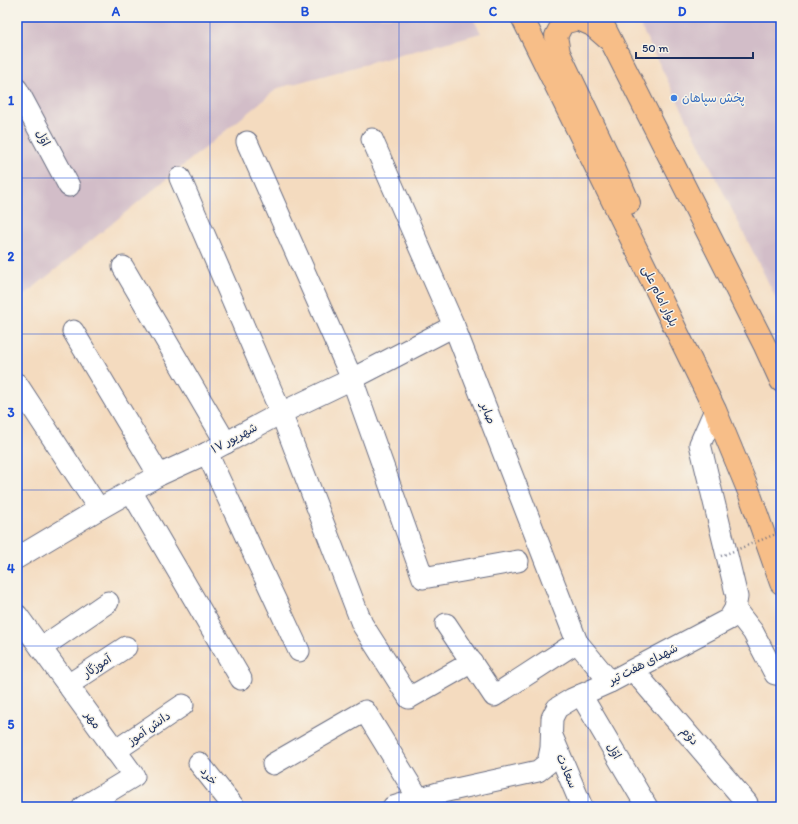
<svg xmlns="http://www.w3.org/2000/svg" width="798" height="824" font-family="Itim,'Playpen Sans Arabic',sans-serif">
  <rect width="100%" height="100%" fill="#f7f3e8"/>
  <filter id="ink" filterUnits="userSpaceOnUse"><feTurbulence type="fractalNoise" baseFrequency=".025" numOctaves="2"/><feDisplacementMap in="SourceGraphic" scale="8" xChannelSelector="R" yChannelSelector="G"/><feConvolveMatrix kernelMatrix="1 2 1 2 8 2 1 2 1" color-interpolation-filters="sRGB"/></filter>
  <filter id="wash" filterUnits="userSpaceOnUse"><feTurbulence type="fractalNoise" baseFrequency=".012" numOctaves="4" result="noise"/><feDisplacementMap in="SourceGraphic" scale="16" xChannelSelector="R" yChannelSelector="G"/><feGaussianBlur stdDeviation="0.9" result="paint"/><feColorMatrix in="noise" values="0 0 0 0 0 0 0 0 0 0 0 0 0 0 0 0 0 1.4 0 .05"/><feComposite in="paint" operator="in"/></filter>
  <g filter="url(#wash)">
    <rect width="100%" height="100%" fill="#f4dbbf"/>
    <g fill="#d2bdc8">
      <path d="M17,17h455l9,16 -203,55 -261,213z"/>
      <path d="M636,17h145v291z"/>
    </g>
  </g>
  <g filter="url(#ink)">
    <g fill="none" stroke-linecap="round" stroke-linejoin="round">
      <defs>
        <g id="minor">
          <path d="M17,89l52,97"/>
          <path d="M372,139l82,187 123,316 33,40"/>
          <path d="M247,142l105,237 71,199 95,-17"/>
          <path d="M180,178l101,235 81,211 47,74 63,-36"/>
          <path d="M123,267l103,176"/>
          <path d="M73,331l86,144"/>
          <path d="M17,384l82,125"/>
          <path d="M207,453l92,198"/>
          <path d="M131,491l110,188"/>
          <path d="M17,558l82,-49 60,-34 48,-22 74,-40 71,-34 102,-53"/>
          <path d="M735,609l18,23 22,42 6,1"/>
          <path d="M17,615l117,161 -51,31"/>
          <path d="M446,624l48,72 83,-54"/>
          <path d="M41,648l67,-46"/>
          <path d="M633,670l114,133"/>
          <path d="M68,685l58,-38"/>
          <path d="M581,695l66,112"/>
          <path d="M552,736l30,71"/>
          <path d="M115,751l68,-46"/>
          <path d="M199,763l35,44"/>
          <path d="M273,764l92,-53 54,88 3,8"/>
          <path d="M393,807l45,-14 100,-22 10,-8 3,-15 1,-30 5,-10 15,-9 38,-17 119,-63 6,-10 2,-12 -37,-153 15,-34"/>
        </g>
        <g id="highway">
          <path d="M522,17l136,276 57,117 34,82 32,91"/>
          <path d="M599,17l165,327 17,37"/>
          <path d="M608,39l-16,-14 -14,-6 -15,4 -7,13 3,17 55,115 15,35"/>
        </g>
      </defs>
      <use href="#minor" stroke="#676b80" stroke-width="23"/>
      <use href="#highway" stroke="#676b80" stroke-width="24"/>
      <use href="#minor" stroke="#fff" stroke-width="21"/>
      <use href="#highway" stroke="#f7be88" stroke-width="22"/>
      <path stroke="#676b80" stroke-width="2.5" stroke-dasharray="1 3" stroke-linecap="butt" d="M721,556l60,-24"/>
    </g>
  </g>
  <path fill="none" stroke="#1d4ed8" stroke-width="1" stroke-opacity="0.55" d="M210,17v790M399,17v790M588,17v790M17,178h764M17,334h764M17,490h764M17,646h764"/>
  <circle fill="#3f7fe0" stroke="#f7f3e8" stroke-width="1.5" cx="674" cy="98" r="4"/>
  <g text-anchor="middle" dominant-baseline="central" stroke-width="3" stroke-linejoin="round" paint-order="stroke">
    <g font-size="12" fill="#366cbe" stroke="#f7f3e8" text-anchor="start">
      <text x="682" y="98">پخش سپاهان</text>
    </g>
    <g font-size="12" fill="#1b2f5e" stroke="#f7f3e8">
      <text transform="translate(43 138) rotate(62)">اوّل</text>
      <text transform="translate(660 296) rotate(64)">بلوار امام علی</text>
      <text transform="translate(488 413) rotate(69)">صابر</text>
      <text transform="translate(234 438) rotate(-28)">۱۷ شهریور</text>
      <text transform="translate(643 664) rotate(-27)">شهدای هفت تیر</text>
      <text transform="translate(97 666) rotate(-34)">آموزگار</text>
      <text transform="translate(93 720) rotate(54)">مهر</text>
      <text transform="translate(149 728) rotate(-35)">دانش آموز</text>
      <text transform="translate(690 736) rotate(49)">دوّم</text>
      <text transform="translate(614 751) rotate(59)">اوّل</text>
      <text transform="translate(567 771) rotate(67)">سعادت</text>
      <text transform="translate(209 776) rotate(51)">خرد</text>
    </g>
  </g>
  <rect width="798" height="824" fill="none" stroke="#f7f3e8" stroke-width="44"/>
  <path d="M636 52v6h117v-6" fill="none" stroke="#1b2f5e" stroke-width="2"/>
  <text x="642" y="52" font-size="12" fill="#1b2f5e" stroke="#f7f3e8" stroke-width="3" paint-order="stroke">50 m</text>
  <rect x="22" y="22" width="754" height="780" fill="none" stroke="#1d4ed8" stroke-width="1.5"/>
  <g font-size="13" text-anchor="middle" font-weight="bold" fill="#1d4ed8">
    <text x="116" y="16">A</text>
    <text x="305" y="16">B</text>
    <text x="493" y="16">C</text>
    <text x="682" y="16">D</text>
    <text x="11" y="105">1</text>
    <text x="11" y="261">2</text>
    <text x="11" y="417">3</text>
    <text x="11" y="573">4</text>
    <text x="11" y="729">5</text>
  </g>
</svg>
